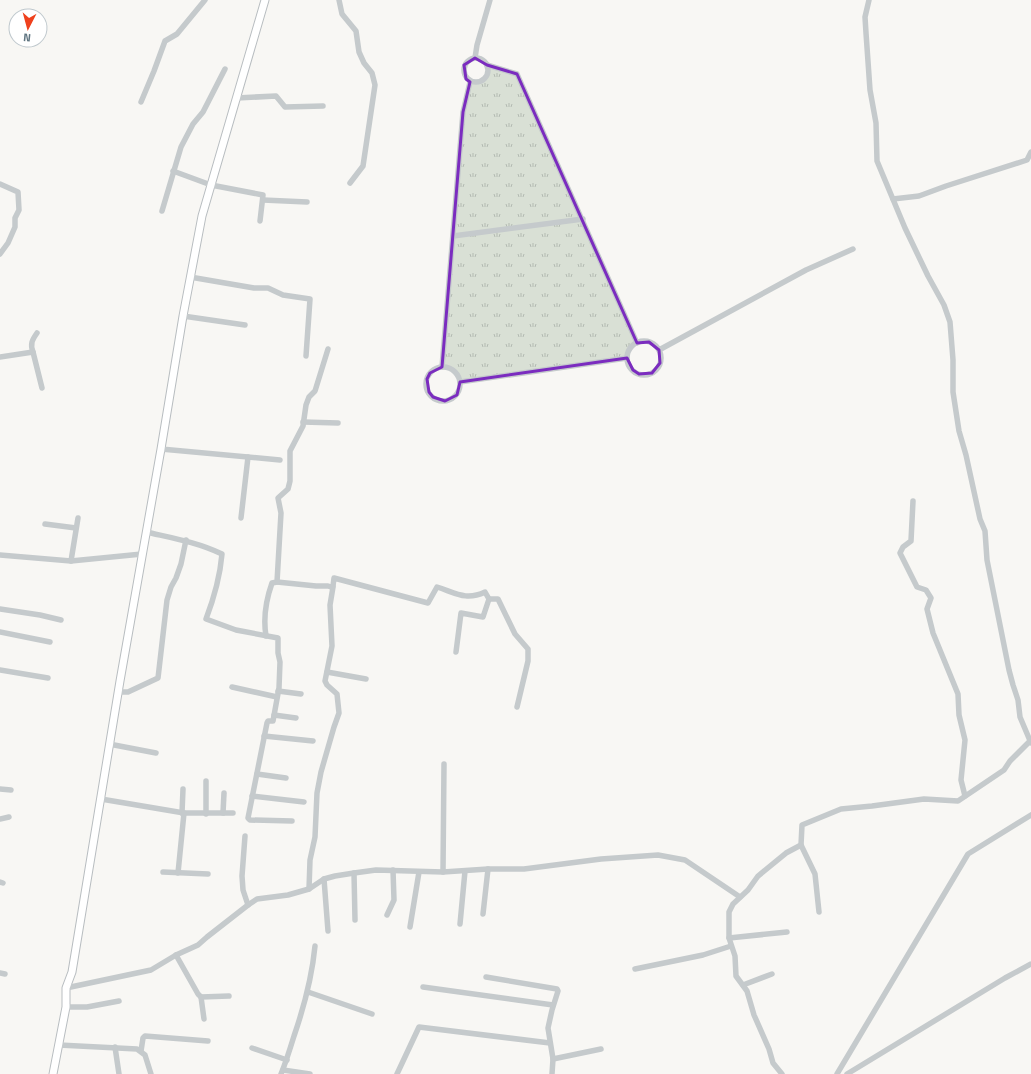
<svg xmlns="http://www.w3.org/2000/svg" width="1031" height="1074" font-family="'Titillium Web',sans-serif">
  <defs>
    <pattern id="park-tufts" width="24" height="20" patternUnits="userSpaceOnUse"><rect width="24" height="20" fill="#d9e0d5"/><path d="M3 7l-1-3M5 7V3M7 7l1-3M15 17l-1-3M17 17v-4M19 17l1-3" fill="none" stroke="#b3bab2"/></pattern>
  </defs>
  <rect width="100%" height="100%" fill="#f8f7f4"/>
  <path fill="url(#park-tufts)" d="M487,65l30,9 120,269c-6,4 -8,8 -10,15l-167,24c-3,-10 -8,-14 -18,-15l21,-254 7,-31c12,3 20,-5 17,-17z"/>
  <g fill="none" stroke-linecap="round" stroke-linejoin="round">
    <defs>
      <path id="major" d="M53,1074l13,-67v-19l6,-16 48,-291 41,-232 22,-133 19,-100 63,-216"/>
    </defs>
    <use href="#major" stroke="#b8bdc0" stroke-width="9"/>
    <g stroke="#c5cacc" stroke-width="5.5">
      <path d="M339,0l3,14 14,17 3,21 5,11 8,10 3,12 -12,81 -13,17"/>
      <path d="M869,0l-4,17 1,16 4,57 6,33 1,38 28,67 23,48 16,29 6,17 3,38v32l6,39 7,24 14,64 5,12 2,29 22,110 4,15 5,15 2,17 11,26"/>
      <circle cx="476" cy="70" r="12"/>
      <path d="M475,58l2,-13 13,-45"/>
      <path d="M487,65l30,9 120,269"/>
      <path d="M237,98l39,-2 9,11 38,-1"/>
      <path d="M141,102l13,-31 11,-30 12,-7 28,-34"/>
      <path d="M173,171l38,14 52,10 -3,26"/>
      <path d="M0,184l18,8 1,18 -4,8v9l-7,16 -8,11"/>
      <path d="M893,199l26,-3 27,-10 81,-26 4,-8"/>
      <path d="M263,200l44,2"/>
      <path d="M162,211l19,-64 12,-23 10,-12 22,-43"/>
      <path d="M453,236l130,-17"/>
      <path d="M190,277l64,11h14l15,7 27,4 -4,57"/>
      <path d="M183,316l62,9"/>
      <circle cx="644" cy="358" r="17"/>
      <path d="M659,350l147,-80 47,-21"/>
      <path d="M33,352c-3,-8 -1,-12 4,-19"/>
      <path d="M0,357l33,-5 9,36"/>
      <path d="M442,367l21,-255 7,-30"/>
      <circle cx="443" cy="384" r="17"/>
      <path d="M460,382l167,-24"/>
      <path d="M303,422l35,1"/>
      <path d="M161,449l119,11"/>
      <path d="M913,501l-2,40 -8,6 -3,6 17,34 9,3 5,8 -4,11 6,24 25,61 1,21 6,25 -4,40 4,16"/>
      <path d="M241,518l7,-61"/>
      <path d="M45,524l31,4"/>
      <path d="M146,532c26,6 51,10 76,22 -2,23 -8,44 -16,65l30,11 42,8v15l2,9 -1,26 -6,33h-5l-1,2 -19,95 2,2 42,1"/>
      <path d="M0,555l71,6 71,-7"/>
      <path d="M71,561l7,-43"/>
      <path d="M277,582l39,4h12l3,1 2,-1 1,-8 94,25 9,-16c19,6 29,14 48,5l4,7h9l17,35 13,15v12l-11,46"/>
      <path d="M0,609l40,6 21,5"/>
      <path d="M0,632l50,10"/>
      <path d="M266,636c-3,-18 0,-36 6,-53l5,-1 4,-69 -3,-15 10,-9 2,-8v-30l13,-25 3,-21 3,-8 6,-6 13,-42"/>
      <path d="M456,652l5,-39 22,4 6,-18"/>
      <path d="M0,670l48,8"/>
      <path d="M327,672l39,7"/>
      <path d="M232,687l45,10"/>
      <path d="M278,691l23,3"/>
      <path d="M118,692h10l30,-14 9,-78 4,-13 5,-9 5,-14 5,-24"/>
      <path d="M274,715l22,3"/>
      <path d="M264,736l49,5"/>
      <path d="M109,744l47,9"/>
      <path d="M257,774l29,4"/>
      <path d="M206,781v33"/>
      <path d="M0,789l11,1"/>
      <path d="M252,796l52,6"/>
      <path d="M101,799l83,14h49"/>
      <path d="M182,813l1,-24"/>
      <path d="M223,813l1,-20"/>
      <path d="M0,819l9,-2"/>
      <path d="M245,836l-3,40 1,14 5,15"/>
      <path d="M801,845l14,29 4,38"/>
      <path d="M163,872l45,2"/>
      <path d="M443,872l1,-108"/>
      <path d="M178,873l6,-60"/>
      <path d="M354,873l1,47"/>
      <path d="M324,879l4,52"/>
      <path d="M0,882l3,1"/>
      <path d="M309,889l1,-29 5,-23 2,-44 4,-21 13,-45 5,-14 -2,-19 -10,-9 -2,-4 7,-35 -2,-41 3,-18"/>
      <path d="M483,914l5,-45"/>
      <path d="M387,915l7,-15 -1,-30"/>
      <path d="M460,924l5,-53"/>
      <path d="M410,927l9,-55"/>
      <path d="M729,938l58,-6"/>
      <path d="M176,955l22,39 3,3 3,22"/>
      <path d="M635,969l68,-14 28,-9"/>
      <path d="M0,973l5,1"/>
      <path d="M486,977l71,12 1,2 -6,19 -4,18 5,31 -1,15"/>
      <path d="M743,985l29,-11"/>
      <path d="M423,987l130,18"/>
      <path d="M66,988l85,-18 25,-15 22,-10 9,-8 41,-32 9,-6 31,-4 21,-6 15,-10 11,-3 19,-3 22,-3 67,2 45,-3h36l77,-10 57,-4 27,5 55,37"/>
      <path d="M308,992l64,22"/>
      <path d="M201,997l28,-1"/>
      <path d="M66,1007h21l32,-6"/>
      <path d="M59,1045l78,4 8,6 6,19"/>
      <path d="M115,1047l4,27"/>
      <path d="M252,1048l35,12"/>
      <path d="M141,1051l2,-13 2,-2 63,5"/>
      <path d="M553,1059l48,-10"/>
      <path d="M283,1070l27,4"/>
      <path d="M281,1074c5,-12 9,-25 13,-38 10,-29 18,-59 21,-90"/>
      <path d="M397,1074l22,-47 131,16"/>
      <path d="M782,1074l-9,-11 -4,-14 -15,-34 -7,-24 -11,-15 -1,-20 -6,-18v-26l4,-8 15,-14 10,-14 28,-23 15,-8 1,-20 39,-16 31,-3 52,-7 34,2 46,-31 6,-9 21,-21"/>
      <path d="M837,1074l131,-220 63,-39"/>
      <path d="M847,1074l158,-96 26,-14"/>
    </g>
    <use href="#major" stroke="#fff" stroke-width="7"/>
  </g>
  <path fill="none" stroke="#7b2cbf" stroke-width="3" stroke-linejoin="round" d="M475,58l12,7 30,9 120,269 12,-1 10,8 1,13 -8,10 -13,1 -6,-4 -6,-12 -167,24 -3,13 -12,6 -12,-4 -4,-5 -2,-13 3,-6 12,-6 21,-255 7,-30 -4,-3 -2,-14z"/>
  <g transform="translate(28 28) rotate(186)"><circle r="19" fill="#ffffff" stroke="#bfc8cd"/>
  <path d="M0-3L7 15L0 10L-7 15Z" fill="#ef411d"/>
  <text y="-6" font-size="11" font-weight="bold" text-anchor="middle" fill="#607581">N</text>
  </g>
</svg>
